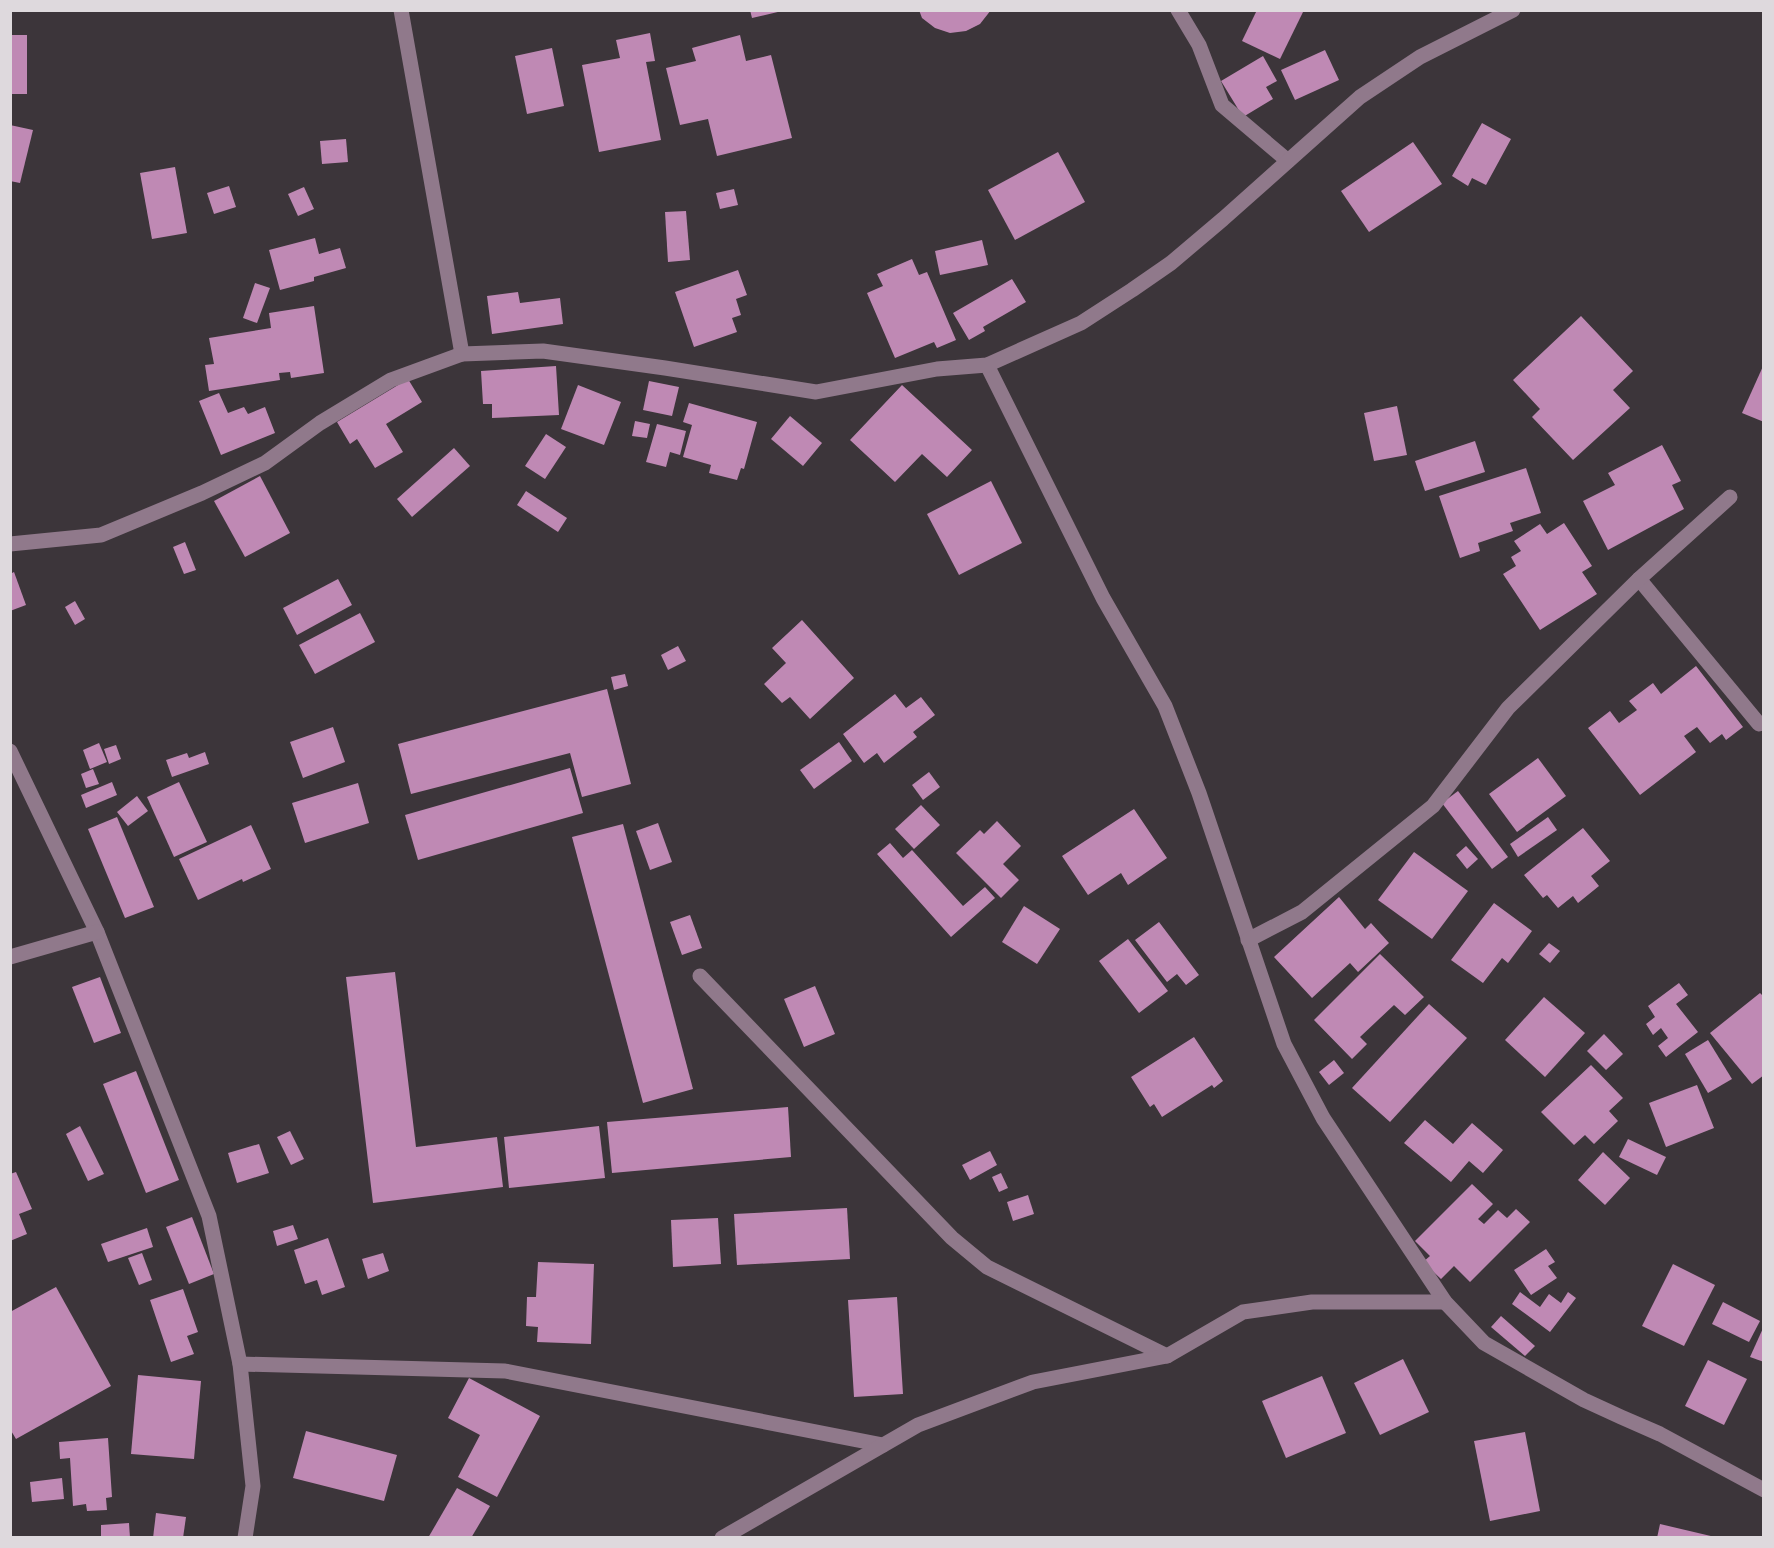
<svg xmlns="http://www.w3.org/2000/svg" width="1774" height="1548" font-family="Lato,sans-serif">
  <rect width="100%" height="100%" fill="#3c353a"/>
  <g fill="#bf89b4">
    <path d="M750,10h32v1l-30,7z"/>
    <path d="M919,10h72l-11,14 -14,7 -16,2 -15,-5 -13,-10z"/>
    <path d="M1257,10h47l-24,49 -38,-18z"/>
    <path d="M650,33l5,28 -9,1 15,78 -62,12 -17,-87 38,-7 -4,-18z"/>
    <rect x="10" y="35" width="17" height="59"/>
    <path d="M740,35l6,26 25,-6 21,83 -75,18 -9,-37 -28,6 -14,-57 30,-7 -4,-13z"/>
    <path d="M552,48l12,58 -37,8 -12,-58z"/>
    <path d="M1325,50l14,30 -44,20 -14,-30z"/>
    <path d="M1263,56l14,25 -11,6 7,12 -30,18 -22,-36z"/>
    <path d="M1482,123l29,16 -25,46 -14,-7 -4,8 -16,-10z"/>
    <path d="M10,125l23,5 -13,53 -10,-2z"/>
    <path d="M346,139l2,23 -26,2 -2,-23z"/>
    <path d="M1413,142l29,42 -73,48 -28,-41z"/>
    <path d="M1058,152l27,50 -70,38 -27,-50z"/>
    <path d="M175,167l12,66 -35,6 -12,-66z"/>
    <path d="M229,186l7,21 -22,7 -7,-21z"/>
    <path d="M304,187l10,22 -16,7 -10,-22z"/>
    <path d="M734,189l4,16 -18,4 -4,-16z"/>
    <path d="M686,211l4,49 -22,2 -3,-50z"/>
    <path d="M315,238l4,16 21,-6 6,20 -32,9v4l-34,9 -11,-40z"/>
    <path d="M982,240l6,25 -48,10 -5,-24z"/>
    <path d="M912,259l7,16 8,-3 29,68 -19,8 -3,-6 -39,16 -28,-65 16,-7 -6,-12z"/>
    <path d="M738,270l9,25 -11,4 5,16 -9,3 5,14 -43,15 -19,-55z"/>
    <path d="M1012,279l14,23 -43,25 2,4 -16,9 -16,-27z"/>
    <path d="M255,283l15,5 -13,35 -14,-5z"/>
    <path d="M518,292l2,11 40,-5 3,26 -71,10 -5,-38z"/>
    <path d="M314,306l10,67 -33,5 -1,-6 -11,1 1,7 -71,11 -4,-26 9,-1 -5,-26 62,-10 -2,-15z"/>
    <path d="M1581,316l52,55 -20,19 17,18 -57,52 -41,-43 8,-8 -27,-29z"/>
    <path d="M1764,364v58l-22,-9z"/>
    <path d="M556,366l3,49 -67,3v-14h-9l-2,-33z"/>
    <path d="M408,379l14,23 -36,22 17,28 -28,16 -18,-29 -7,5 -13,-22z"/>
    <path d="M649,381l30,6 -7,29 -29,-6z"/>
    <path d="M578,385l43,17 -17,43 -43,-16z"/>
    <path d="M902,385l70,65 -25,27 -25,-23 -27,28 -45,-42z"/>
    <path d="M219,393l9,20 16,-6 4,7 17,-7 10,26 -54,22 -22,-54z"/>
    <path d="M689,403l68,19 -13,47 -3,-1 -4,12 -28,-7 2,-8 -28,-8 9,-32 -9,-3z"/>
    <path d="M1397,406l10,49 -33,6 -10,-48z"/>
    <path d="M790,416l32,27 -19,23 -32,-27z"/>
    <path d="M635,421l15,3 -3,14 -15,-2z"/>
    <path d="M657,424l29,7 -6,24 -10,-3 -4,15 -20,-5z"/>
    <path d="M546,434l20,13 -21,32 -20,-13z"/>
    <path d="M1475,441l10,31 -60,19 -10,-30z"/>
    <path d="M1662,445l19,36 -9,4 12,24 -76,41 -25,-49 32,-16 -7,-12z"/>
    <path d="M454,448l16,18 -58,51 -15,-18z"/>
    <path d="M1526,468l15,45 -31,10 3,8 -35,12 2,8 -20,7 -21,-62z"/>
    <path d="M260,476l30,57 -45,24 -31,-56z"/>
    <path d="M991,481l31,62 -63,32 -32,-61z"/>
    <path d="M526,491l41,27 -9,14 -41,-27z"/>
    <path d="M1564,523l28,43 -10,6 15,22 -57,36 -37,-56 13,-8 -5,-9 10,-6 -7,-10 26,-17 7,10z"/>
    <path d="M185,542l11,28 -12,4 -11,-27z"/>
    <path d="M14,572l12,33 -16,6v-37z"/>
    <path d="M338,579l14,26 -55,30 -14,-27z"/>
    <path d="M75,601l10,18 -10,6 -10,-18z"/>
    <path d="M360,613l15,29 -60,32 -16,-29z"/>
    <path d="M802,620l52,58 -44,41 -20,-22 -8,6 -18,-19 22,-21 -14,-15z"/>
    <path d="M678,646l8,15 -18,9 -7,-15z"/>
    <path d="M1696,666l47,61 -17,13 -4,-6 -12,9 -13,-16 -13,9 12,16 -56,43 -52,-67 22,-17 9,12 18,-13 -8,-9 24,-18 8,11z"/>
    <path d="M625,674l3,12 -14,4 -3,-13z"/>
    <path d="M607,689l24,95 -49,13 -12,-44 -159,41 -13,-50z"/>
    <path d="M895,694l11,14 15,-11 14,18 -22,17 4,5 -33,26 -7,-10 -13,10 -21,-29z"/>
    <path d="M333,727l12,35 -42,16 -13,-36z"/>
    <path d="M839,742l13,19 -38,28 -14,-19z"/>
    <path d="M99,743l8,19 -17,7 -7,-19z"/>
    <path d="M116,745l5,14 -12,5 -5,-15z"/>
    <path d="M205,752l4,12 -37,13 -6,-17 21,-7 2,5z"/>
    <path d="M1538,758l28,38 -49,36 -28,-38z"/>
    <path d="M570,768l13,45 -165,47 -13,-45z"/>
    <path d="M93,769l6,15 -13,4 -5,-14z"/>
    <path d="M929,772l11,15 -17,13 -11,-15z"/>
    <path d="M112,782l5,13 -31,13 -5,-13z"/>
    <path d="M179,782l28,60 -33,15 -27,-60z"/>
    <path d="M358,783l11,40 -64,20 -13,-40z"/>
    <path d="M1458,791l50,66 -16,12 -50,-66z"/>
    <path d="M137,796l11,15 -20,15 -11,-14z"/>
    <path d="M921,805l19,20 -26,24 -19,-20z"/>
    <path d="M1134,809l33,49 -39,27 -7,-12 -33,22 -26,-39z"/>
    <path d="M117,817l37,90 -29,11 -37,-89z"/>
    <path d="M1548,817l9,13 -39,27 -8,-13z"/>
    <path d="M997,821l24,25 -18,18 16,16 -18,18 -45,-45 24,-23 4,4z"/>
    <path d="M658,823l14,39 -22,8 -14,-39z"/>
    <path d="M623,824l70,265 -50,14 -71,-266z"/>
    <path d="M251,825l20,44 -28,13 -1,-3 -44,21 -19,-41z"/>
    <path d="M1583,828l27,33 -19,15 8,10 -21,17 -5,-7 -15,12 -11,-13 -4,3 -19,-23z"/>
    <path d="M890,843l13,15 9,-8 51,56 22,-19 10,11 -44,39 -74,-83z"/>
    <path d="M1466,846l12,13 -11,10 -11,-14z"/>
    <path d="M1414,852l54,39 -36,48 -54,-39z"/>
    <path d="M1339,897l26,32 6,-6 18,20 -31,29 -8,-9 -38,35 -38,-41z"/>
    <path d="M1494,903l38,28 -24,32 -6,-5 -19,25 -32,-23z"/>
    <path d="M1024,906l36,23 -23,35 -35,-22z"/>
    <path d="M690,915l12,33 -20,7 -12,-33z"/>
    <path d="M1159,922l40,53 -13,10 -9,-11 -10,8 -32,-42z"/>
    <path d="M1128,939l40,52 -29,22 -40,-52z"/>
    <path d="M1549,943l11,8 -10,12 -11,-9z"/>
    <path d="M1380,954l44,43 -19,18 -11,-10 -34,32 7,7 -15,15 -38,-39z"/>
    <path d="M395,972l21,175 81,-10 6,50 -130,16 -27,-226z"/>
    <path d="M100,977l21,56 -27,10 -22,-56z"/>
    <path d="M1679,983l9,12 -12,9 22,28 -32,25 -8,-11 10,-8 -7,-10 -8,7 -7,-11 9,-7 -7,-11z"/>
    <path d="M815,986l20,48 -31,13 -20,-48z"/>
    <path d="M1760,993l4,4v78l-12,9 -42,-51z"/>
    <path d="M1544,997l41,36 -40,44 -40,-37z"/>
    <path d="M1429,1004l38,34 -77,84 -38,-34z"/>
    <path d="M1604,1034l19,20 -17,16 -19,-19z"/>
    <path d="M1194,1037l29,44 -9,7 -2,-3 -50,32 -8,-13 -4,3 -19,-30z"/>
    <path d="M1708,1040l24,39 -24,14 -23,-39z"/>
    <path d="M1334,1060l10,13 -15,12 -10,-13z"/>
    <path d="M1591,1065l32,33 -14,13 9,10 -24,23 -9,-9 -11,10 -33,-33z"/>
    <path d="M136,1071l43,109 -33,13 -43,-109z"/>
    <path d="M1697,1085l17,43 -48,19 -17,-44z"/>
    <path d="M788,1107l3,50 -179,16 -5,-51z"/>
    <path d="M1425,1120l28,24 19,-21 31,27 -20,23 -14,-12 -18,21 -47,-39z"/>
    <path d="M80,1126l24,48 -16,7 -22,-47z"/>
    <path d="M599,1126l6,52 -96,10 -5,-51z"/>
    <path d="M290,1131l14,28 -13,6 -14,-28z"/>
    <path d="M1628,1139l38,18 -9,18 -38,-18z"/>
    <path d="M259,1144l10,29 -32,10 -9,-30z"/>
    <path d="M990,1151l7,14 -27,15 -8,-15z"/>
    <path d="M1603,1152l27,26 -25,27 -27,-25z"/>
    <path d="M16,1172l16,37 -13,5 8,20 -17,7v-67z"/>
    <path d="M1001,1173l7,15 -9,4 -7,-15z"/>
    <path d="M1472,1184l21,20 -15,15 6,5 14,-14 9,8 9,-9 14,13 -60,60 -16,-16 -13,13 -18,-17 7,-6 -15,-15z"/>
    <path d="M1028,1195l6,19 -21,7 -6,-19z"/>
    <path d="M847,1208l3,51 -113,6 -3,-51z"/>
    <path d="M192,1217l22,57 -25,10 -23,-57z"/>
    <path d="M718,1218l3,46 -48,3 -2,-47z"/>
    <path d="M293,1225l5,14 -21,7 -4,-15z"/>
    <path d="M147,1228l6,19 -45,15 -7,-18z"/>
    <path d="M328,1238l17,49 -23,8 -5,-15 -12,4 -11,-34z"/>
    <path d="M1546,1249l9,13 -7,4 9,12 -26,17 -17,-25z"/>
    <path d="M142,1253l10,27 -13,5 -11,-27z"/>
    <path d="M383,1253l6,18 -21,8 -6,-20z"/>
    <path d="M538,1262l56,2 -3,80 -54,-2 1,-15 -12,-1 1,-29h9z"/>
    <path d="M1673,1264l42,21 -31,61 -42,-20z"/>
    <path d="M56,1287l55,99 -95,53 -6,-10v-117z"/>
    <path d="M183,1289l15,43 -11,4 7,18 -23,8 -21,-62z"/>
    <path d="M1520,1292l20,15 9,-13 12,9 7,-11 8,6 -26,34 -38,-28z"/>
    <path d="M897,1297l6,97 -49,3 -6,-97z"/>
    <path d="M1723,1302l37,19 -11,21 -37,-18z"/>
    <path d="M1501,1316l34,30 -10,10 -34,-29z"/>
    <path d="M1764,1326v36l-14,-5z"/>
    <path d="M1403,1359l26,53 -49,23 -26,-52z"/>
    <path d="M1708,1360l39,19 -23,46 -39,-19z"/>
    <path d="M138,1375l63,6 -7,78 -63,-5z"/>
    <path d="M1322,1376l24,57 -60,25 -24,-57z"/>
    <path d="M469,1378l71,38 -43,81 -39,-20 22,-42 -32,-17z"/>
    <path d="M306,1431l91,24 -13,46 -91,-23z"/>
    <path d="M1525,1432l15,79 -50,10 -16,-80z"/>
    <path d="M108,1438l4,59 -6,1 1,12 -20,1 -1,-7 -13,2 -3,-48 -10,1 -1,-17z"/>
    <path d="M62,1478l2,21 -32,3 -2,-20z"/>
    <path d="M457,1488l33,18 -19,32h-43z"/>
    <path d="M156,1513l30,4 -3,21h-30z"/>
    <path d="M129,1523l1,15h-29v-13z"/>
    <path d="M1660,1524l55,13 -1,1h-57z"/>
  </g>
  <g fill="none" stroke-linecap="round" stroke-linejoin="round">
    <g stroke="#90798b" stroke-width="15">
      <path d="M401,10l61,344"/>
      <path d="M1178,10l21,35 23,60 66,56"/>
      <path d="M987,365l116,233 62,108 34,87 85,251 39,74 122,184 39,41 100,57 37,17 39,17 104,56"/>
      <path d="M10,544l91,-9 101,-42 63,-30 55,-40 71,-43 71,-26 81,-3 122,17 151,24 121,-23 50,-4 94,-42 51,-33 39,-27 52,-44 137,-122 60,-40 93,-47"/>
      <path d="M1639,579l120,145"/>
      <path d="M10,751l87,181 112,284 31,148 13,122 -8,52"/>
      <path d="M1248,940l54,-28 131,-106 75,-98 131,-129 91,-82"/>
      <path d="M10,957l87,-25"/>
      <path d="M700,976l252,262 35,29 180,89"/>
      <path d="M240,1364l265,7 378,74"/>
      <path d="M722,1538l196,-113 115,-43 134,-26 76,-44 69,-10h133"/>
    </g>
  </g>
  <rect width="1774" height="1548" fill="none" stroke="#ded9dd" stroke-width="24"/>
</svg>
